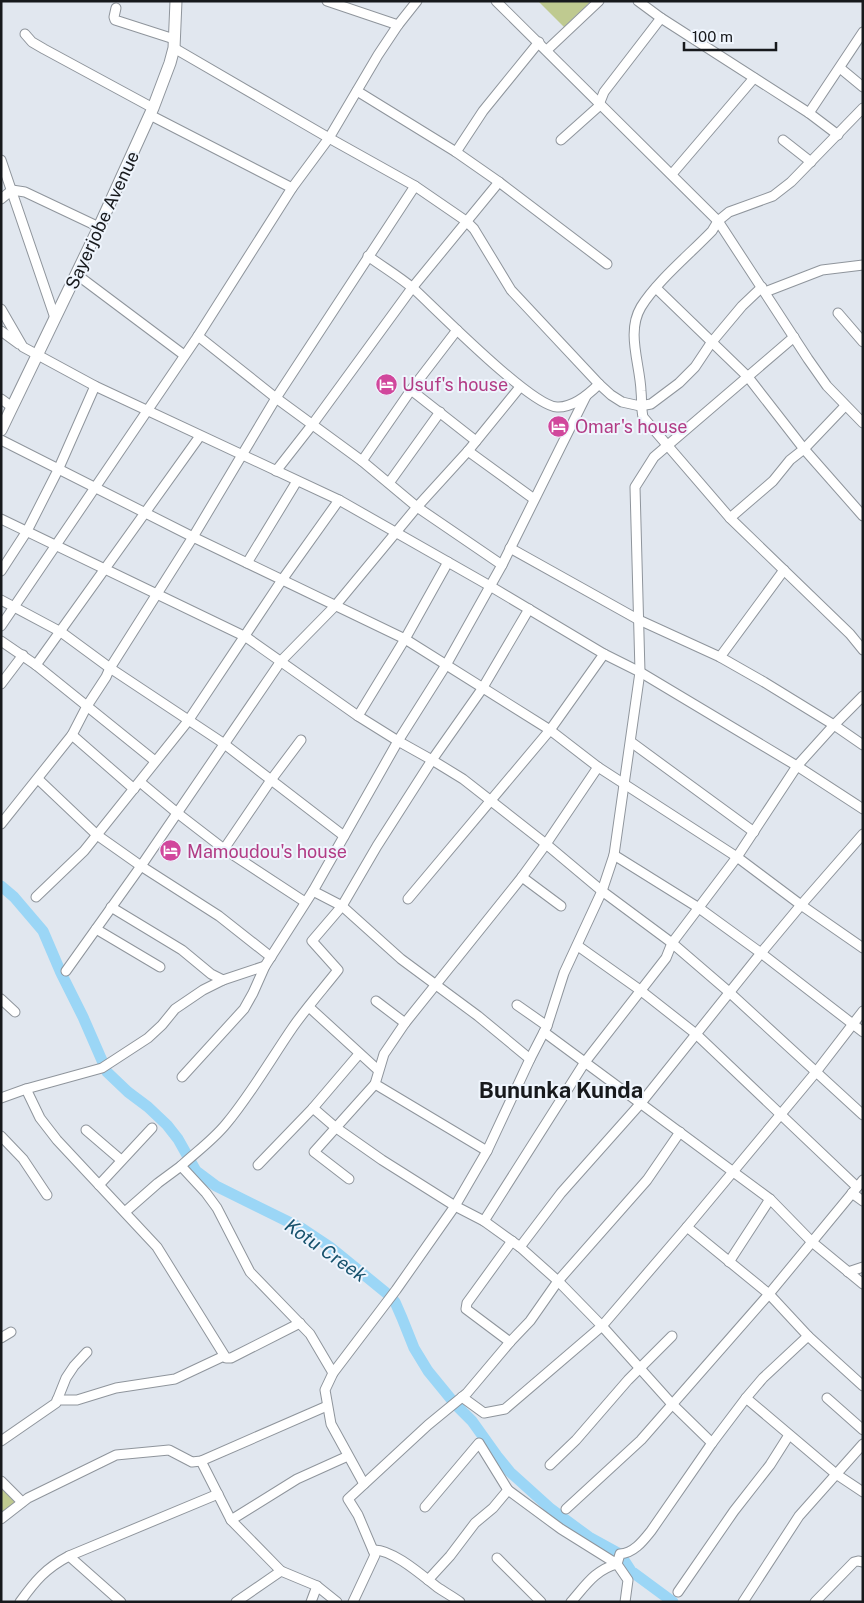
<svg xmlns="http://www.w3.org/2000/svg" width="864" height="1603" font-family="'Public Sans',sans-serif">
  <rect width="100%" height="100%" fill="#e1e7ef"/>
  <g fill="#bfca90">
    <path d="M538,1h53l-27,26z"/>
    <path d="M1,1484l13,12 1,6 -14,11z"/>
  </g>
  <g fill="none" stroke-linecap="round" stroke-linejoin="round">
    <path stroke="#9bd6f6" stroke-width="11" d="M1,886l13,11 29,34 18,42 22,44 24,55 21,20 20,15 19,18 11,14 18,32 20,15 87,43 27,18 60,49 5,6 7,16 12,30 14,23 27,33 17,17 25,35 13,16 41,37 38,28 31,17 11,17 42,31"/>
    <defs>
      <g id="minor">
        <path d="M327,1l71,24"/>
        <path d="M496,1l222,220 90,138 19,27 36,37"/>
        <path d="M638,1l23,17 148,95 29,22"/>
        <path d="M116,8l-2,9 1,3 59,19"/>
        <path d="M25,34l7,8 12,7 109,59"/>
        <path d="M174,48l155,90 86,48 51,35 8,8 37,61 88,94 12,11 11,7 18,4 11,-2 28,-21 16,-16 16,-24 31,-37 20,-19"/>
        <path d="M547,50l52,-49"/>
        <path d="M840,68l23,19"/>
        <path d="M357,91l99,61 43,30 108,82"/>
        <path d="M863,108l-72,74 -18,14 -44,16 -11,9 -6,10c-22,23 -55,50 -71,76 -15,25 -1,57 0,84 1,9 0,17 2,26l87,101 120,116 13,16"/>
        <path d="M809,113l54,-81"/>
        <path d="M150,115l142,73"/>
        <path d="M561,140l37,-33 6,-15 57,-74"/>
        <path d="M783,140l28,22"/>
        <path d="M456,152l27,-41 56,-69"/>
        <path d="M1,160l54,158"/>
        <path d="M672,174l82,-96"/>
        <path d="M1,199l11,-9 13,2 74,35"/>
        <path d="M368,256c15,11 32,21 46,33 24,22 117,117 143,118 16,1 32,-13 42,-23"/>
        <path d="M76,274l108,81"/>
        <path d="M656,288l92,89 56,72 59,67"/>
        <path d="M765,292l57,-22 41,-5"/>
        <path d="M1,309l22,38 72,39 244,114 151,86 114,68 36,18 157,94 66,43"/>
        <path d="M838,313l25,29"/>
        <path d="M1,331l18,13"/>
        <path d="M198,336l78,62 86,63 55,46 85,58"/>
        <path d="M411,390l65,51"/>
        <path d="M1,399l11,8"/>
        <path d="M1,440l192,97 212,102 145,91 48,37 139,90 64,48 62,43"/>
        <path d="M468,451l66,48"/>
        <path d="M362,461l49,-71 46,-60"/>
        <path d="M276,471l36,-46 100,-137 87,-106"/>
        <path d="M389,483l51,-71"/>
        <path d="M730,518l43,-37 17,-21 14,-11 41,-43"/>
        <path d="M1,519l245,118 112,79 40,25 34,19 31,19 83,65 56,47 70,52 57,49 134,123"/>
        <path d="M510,548l129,72 81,37 44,25 70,43 29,20"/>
        <path d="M247,563l50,-82"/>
        <path d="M1,571l26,-40 31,-61 37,-84"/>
        <path d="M1,600l60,32 49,36 113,75 121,93"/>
        <path d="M1,626l197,-290 94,-148 37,-50 49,-83 20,-30 19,-24"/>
        <path d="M1,641l35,24 119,96"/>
        <path d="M720,657l64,-87"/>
        <path d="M36,665l164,-229"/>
        <path d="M1,684l22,-29"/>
        <path d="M358,716l47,-77 43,-77"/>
        <path d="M72,735l62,54"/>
        <path d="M631,742l123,90"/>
        <path d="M38,779l59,56 44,31 78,50 52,41"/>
        <path d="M140,782l36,30 48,37 81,53"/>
        <path d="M1,824l71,-89 15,-29 19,-29 4,-9 83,-131 83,-139 139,-212"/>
        <path d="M863,834l-62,71 -40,48 102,79"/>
        <path d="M224,849l47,-69 30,-40"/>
        <path d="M522,877l39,29"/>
        <path d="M313,891l29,15 59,53 77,57 52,43"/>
        <path d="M36,897l48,-46 104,-130 94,-141 57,-80"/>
        <path d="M408,899l142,-169 54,-76"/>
        <path d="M111,907l71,43 29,24 12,6"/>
        <path d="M96,929l64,38"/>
        <path d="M578,946l62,44 56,44 161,153"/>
        <path d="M66,971l75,-105 140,-205 54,-55 82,-99 51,-56 52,-64"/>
        <path d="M1,999l14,13"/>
        <path d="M376,1001l29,22"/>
        <path d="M517,1005l30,21"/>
        <path d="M309,1007l69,63"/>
        <path d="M544,1032l226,167 42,43 51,42"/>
        <path d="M182,1077l62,-68 9,-16 12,-27 48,-75 85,-150 48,-76 56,-100 84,-169"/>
        <path d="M26,1089l76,-21 46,-30 14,-13 13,-16 28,-19 20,-10 42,-14"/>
        <path d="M1,1098l25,-9 14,29 17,22 100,107 69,111h5l69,-35"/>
        <path d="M313,1108l22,19 47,33 73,46 29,15 36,26 38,34 44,45 69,77 41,40"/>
        <path d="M86,1130l35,30"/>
        <path d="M1,1136l22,23 24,36"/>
        <path d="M487,1151l-112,-67 9,-30 21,-31 117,-146 24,-33 52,-77"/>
        <path d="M258,1165l55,-57 46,-54"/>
        <path d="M181,1166c15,-14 32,-26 45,-42 25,-30 45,-65 67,-97 14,-20 30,-38 45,-57l-26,-29 30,-35 35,-60 55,-86 50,-71 47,-80"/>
        <path d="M349,1179l-35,-27 61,-68"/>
        <path d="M99,1185l53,-57"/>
        <path d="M852,1193l11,8"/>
        <path d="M125,1212l33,-29 23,-17 25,27 11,15 33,64 60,62 23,39"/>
        <path d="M484,1221l101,-159 81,-104 6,-15 65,-86 60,-91 37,-41 29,-29"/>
        <path d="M687,1227l82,67 39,42 55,50"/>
        <path d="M520,1247l41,-54 80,-90 120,-150 -62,-45 -85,-53"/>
        <path d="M729,1262l41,-63"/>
        <path d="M848,1272l15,-5"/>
        <path d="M1,1338l10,-6"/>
        <path d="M510,1342l-44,-33 1,-6 45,-62"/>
        <path d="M462,1397l22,16 21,-4 97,-83 85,-99 129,-155 47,-61"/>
        <path d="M746,1398l90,76 27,18"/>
        <path d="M827,1398l36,32"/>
        <path d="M57,1400h20l39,-12 59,-9 49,-23"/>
        <path d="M1,1441l55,-38 10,-25 8,-12 13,-14"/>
        <path d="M201,1461l30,59 50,51"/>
        <path d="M550,1465l26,-25 52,-60 44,-44"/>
        <path d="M1,1481l21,21"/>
        <path d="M364,1484l-33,-60 -6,-34 8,-17 63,-83 59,-84 32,-55 43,-92 17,-33 17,-53 38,-82 12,-36 26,-183 -5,-185 19,-30 140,-120"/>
        <path d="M425,1507l54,-64 29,47 53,39 56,35 3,-10c14,-1 23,-13 31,-23l61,-88 34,-45 17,-20 45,-42"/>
        <path d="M566,1509l75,-69 128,-146 94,-114"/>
        <path d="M1,1519l27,-21 88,-43 53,-5 23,12 9,-1 126,-55"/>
        <path d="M231,1520l66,-41 51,-23"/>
        <path d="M373,1550c18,-2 50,26 64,37 7,5 15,9 23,15"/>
        <path d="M69,1556l52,46"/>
        <path d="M497,1558l44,44"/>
        <path d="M428,1580l22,-24 25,-33 18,-15 15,-18"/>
        <path d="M678,1592l56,-81 36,-46 19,-30"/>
        <path d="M20,1602c15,-21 26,-34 49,-46l149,-62"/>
        <path d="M236,1602l45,-31 36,15 20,16"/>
        <path d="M311,1602l6,-16"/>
        <path d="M353,1602l22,-47 -17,-40 -10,-16 80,-74 39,-32 43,-51 20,-21 28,-40 89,-101 33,-48"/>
        <path d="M571,1602c15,-17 24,-32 46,-38l11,16 -3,22"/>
        <path d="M743,1602l56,-86 64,-72"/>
        <path d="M815,1602l39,-40 4,-1 5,1"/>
      </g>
      <path id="major" d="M1,430l98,-203 54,-119 17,-45 4,-15 2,-47"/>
    </defs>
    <use href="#minor" stroke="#8f959c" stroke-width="11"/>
    <use href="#major" stroke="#8f959c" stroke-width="13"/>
    <use href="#minor" stroke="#fff" stroke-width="9"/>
    <use href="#major" stroke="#fff" stroke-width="11"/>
  </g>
  <defs>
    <symbol id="hotel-disc" viewBox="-11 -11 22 22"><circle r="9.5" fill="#d1479c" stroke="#eff5fd"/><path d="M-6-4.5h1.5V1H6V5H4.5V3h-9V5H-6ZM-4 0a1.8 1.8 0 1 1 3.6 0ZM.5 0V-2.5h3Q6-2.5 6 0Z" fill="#fff"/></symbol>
  </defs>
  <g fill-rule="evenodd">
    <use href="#hotel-disc" x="374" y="372" width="25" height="25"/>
    <use href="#hotel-disc" x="546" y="414" width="25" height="25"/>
    <use href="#hotel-disc" x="158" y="838" width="25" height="25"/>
  </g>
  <g text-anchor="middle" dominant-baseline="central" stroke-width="4" stroke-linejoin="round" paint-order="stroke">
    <g font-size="18" fill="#17191c" stroke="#eff5fd">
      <text transform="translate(102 220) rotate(-65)">Sayerjobe Avenue</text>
    </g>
    <g font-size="18" fill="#b23c85" stroke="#eff5fd" text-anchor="start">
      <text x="402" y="384">Usuf's house</text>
      <text x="575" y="426">Omar's house</text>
      <text x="187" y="851">Mamoudou's house</text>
    </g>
    <g font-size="19" font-style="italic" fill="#17526d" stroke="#eff5fd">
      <text transform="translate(326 1250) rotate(35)">Kotu Creek</text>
    </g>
    <g font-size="22" font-weight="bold" fill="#17191c" stroke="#eff5fd">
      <text x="561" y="1090">Bununka Kunda</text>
    </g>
  </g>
  <rect width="864" height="1603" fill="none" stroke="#17191c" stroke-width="5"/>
  <path d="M684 42v8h92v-8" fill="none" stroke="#17191c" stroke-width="2.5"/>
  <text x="692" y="42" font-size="15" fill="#17191c" stroke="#eff5fd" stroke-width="4" paint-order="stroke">100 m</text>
</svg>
